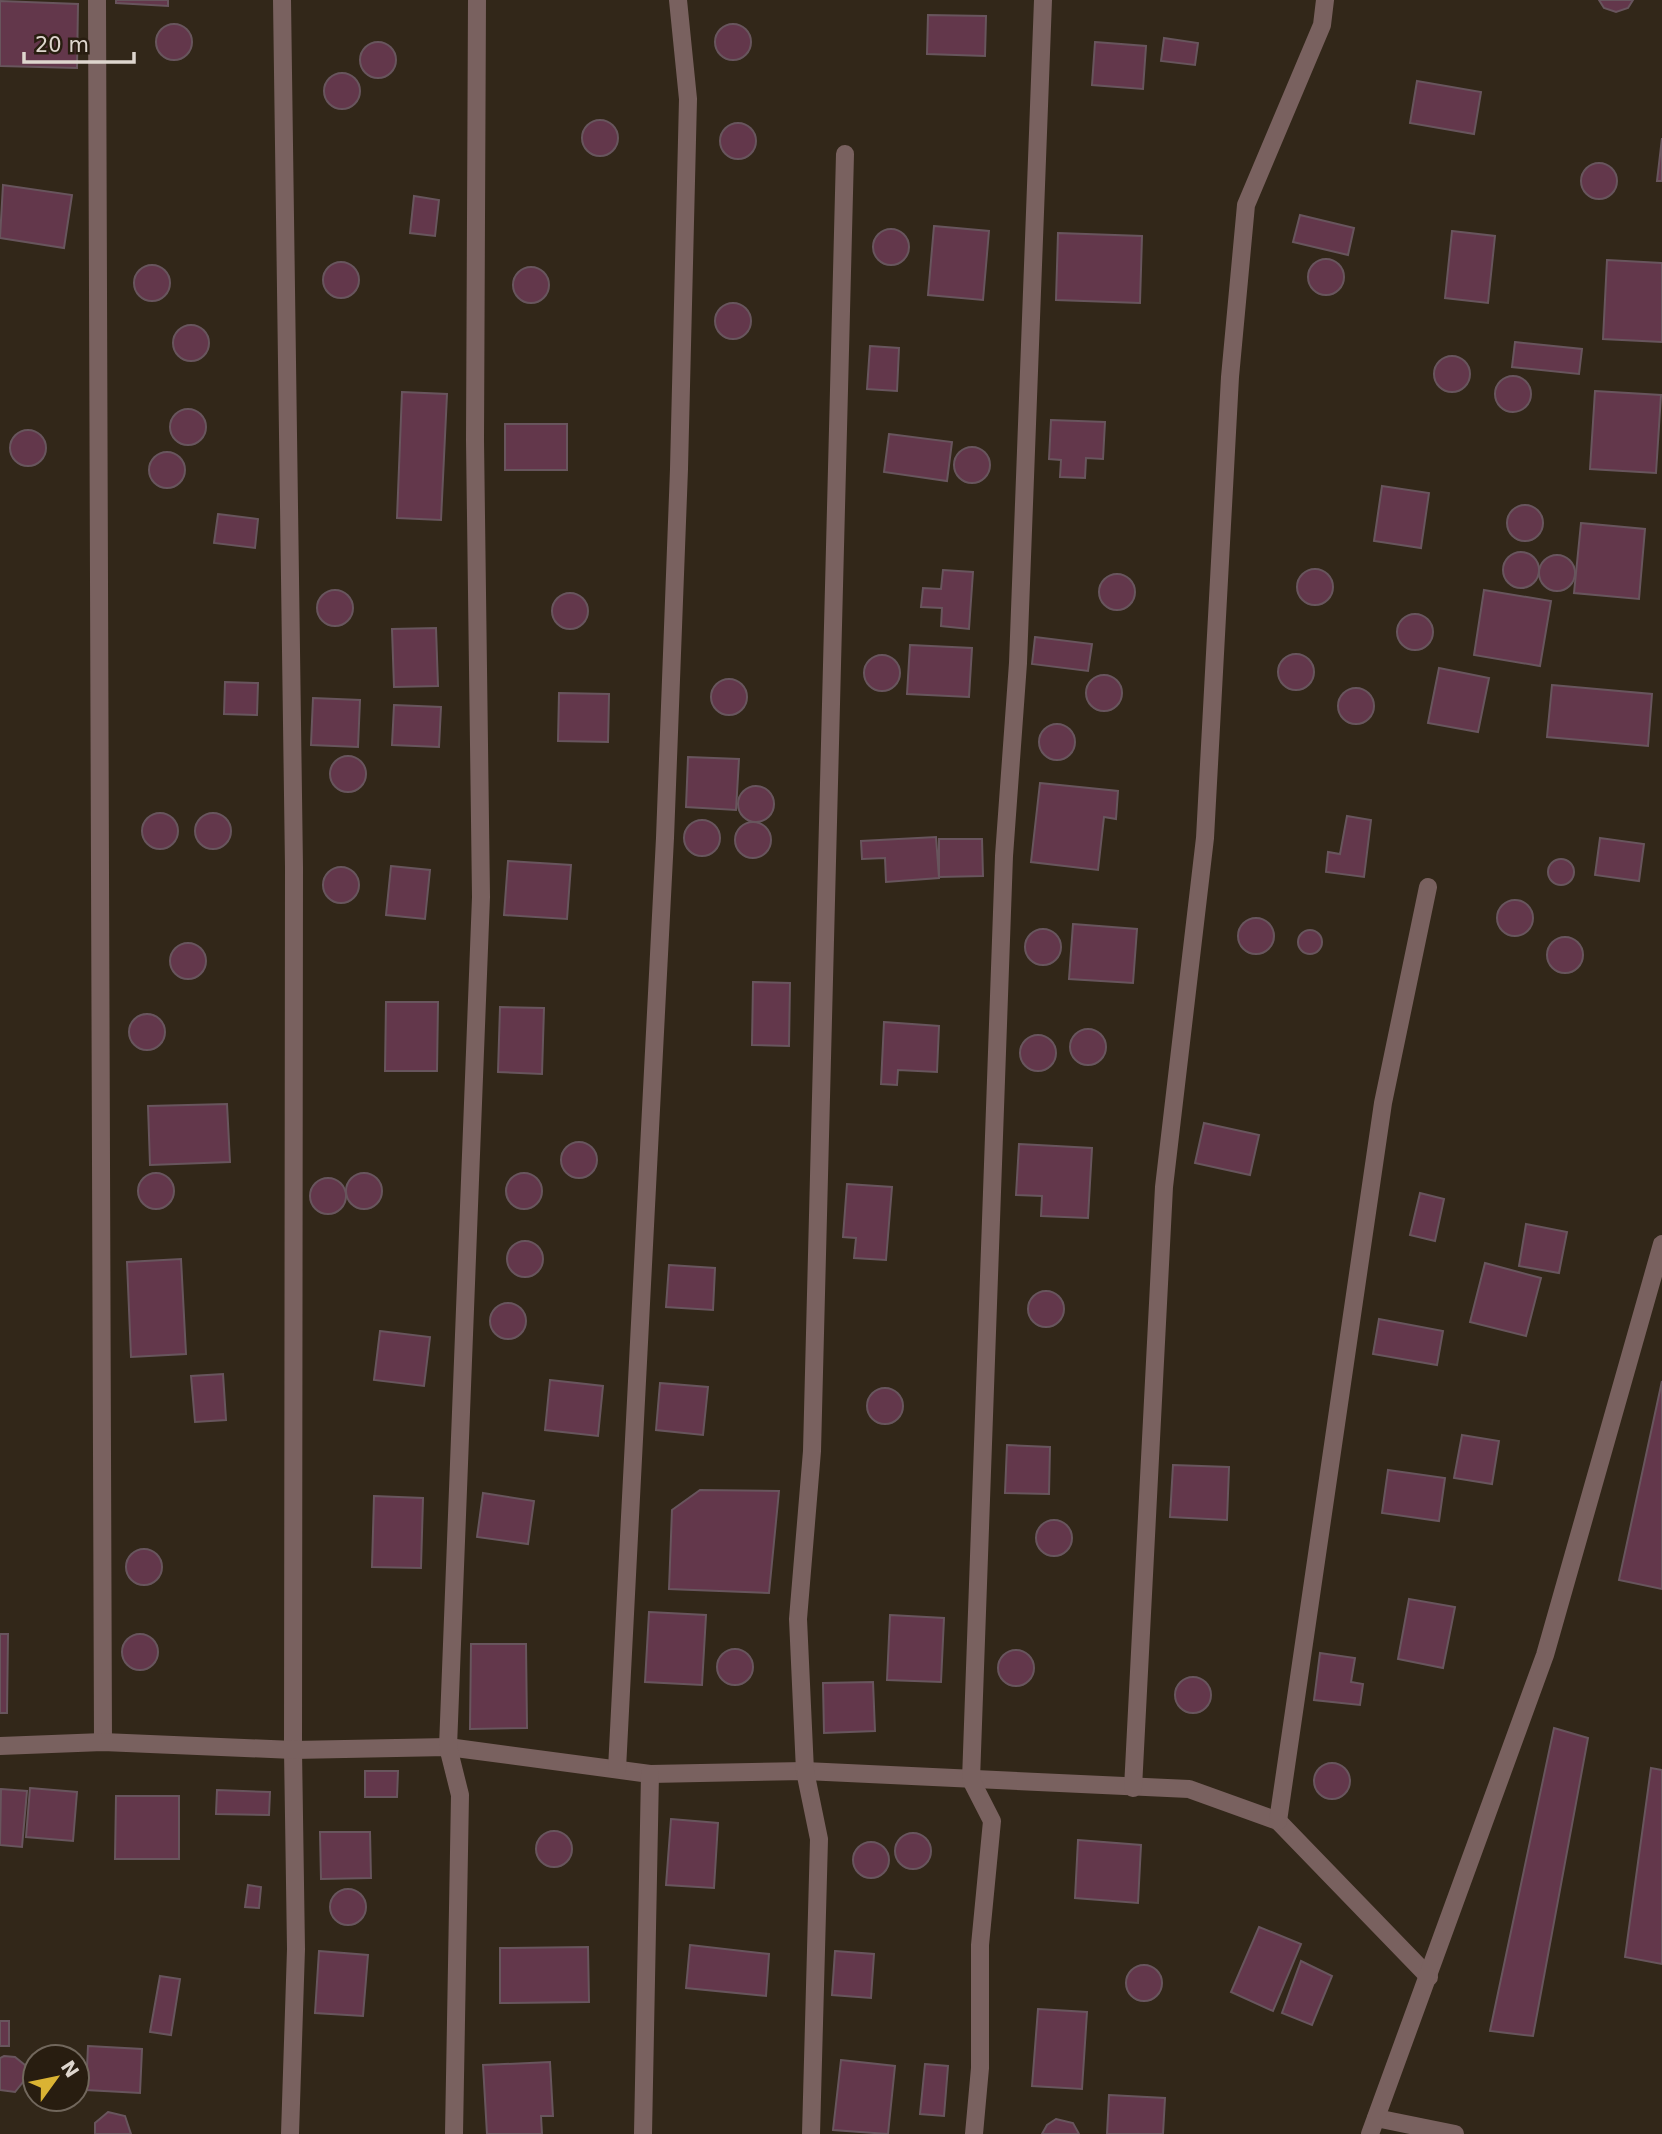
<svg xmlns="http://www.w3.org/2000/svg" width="1662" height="2134" font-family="'DejaVu Sans',sans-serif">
  <rect width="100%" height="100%" fill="#322719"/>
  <g fill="#63374b" stroke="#68555d" stroke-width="2">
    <path d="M116,0h52v6l-52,-3z"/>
    <path d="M1599,0h34l-5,8 -12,4 -12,-4z"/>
    <path d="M0,1l78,3 -1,64 -77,-2z"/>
    <path d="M928,15l58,1 -1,40 -58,-2z"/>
    <circle cx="174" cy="42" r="18"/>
    <circle cx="733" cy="42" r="18"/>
    <path d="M1164,38l34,5 -3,22 -34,-4z"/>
    <path d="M1095,42l51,4 -3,43 -51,-4z"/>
    <circle cx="378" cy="60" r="18"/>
    <circle cx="342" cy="91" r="18"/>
    <path d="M1417,81l64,11 -7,42 -64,-11z"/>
    <circle cx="600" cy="138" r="18"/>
    <circle cx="738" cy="141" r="18"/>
    <path d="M1662,138v43h-5z"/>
    <circle cx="1599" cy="181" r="18"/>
    <path d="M3,185l69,10 -8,53 -64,-10z"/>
    <path d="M414,196l25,4 -4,36 -25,-3z"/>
    <path d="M1300,215l54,13 -6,27 -55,-13z"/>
    <path d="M934,226l55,5 -6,69 -55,-5z"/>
    <circle cx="891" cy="247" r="18"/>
    <path d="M1452,231l43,5 -7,67 -43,-5z"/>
    <path d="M1058,233l84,3 -2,67 -84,-3z"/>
    <circle cx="1326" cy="277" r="18"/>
    <path d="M1607,260l55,3v79l-59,-3z"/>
    <circle cx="341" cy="280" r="18"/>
    <circle cx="152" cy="283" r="18"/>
    <circle cx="531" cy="285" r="18"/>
    <circle cx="733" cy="321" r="18"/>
    <circle cx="191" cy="343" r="18"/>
    <path d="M1515,342l67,7 -3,25 -67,-7z"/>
    <path d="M870,346l29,2 -2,43 -30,-2z"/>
    <circle cx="1452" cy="374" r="18"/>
    <circle cx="1513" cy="394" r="18"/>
    <path d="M1595,391l66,4 -5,78 -66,-4z"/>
    <path d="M402,392l45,2 -6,126 -44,-2z"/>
    <circle cx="188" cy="427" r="18"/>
    <path d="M1051,420l54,2 -2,37 -17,-1 -1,20 -25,-1 1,-17 -12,-1z"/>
    <rect x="505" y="424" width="62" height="46"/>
    <circle cx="28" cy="448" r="18"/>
    <path d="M889,434l63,8 -5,39 -63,-9z"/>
    <circle cx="972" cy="465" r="18"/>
    <circle cx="167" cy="470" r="18"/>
    <path d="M1382,486l47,7 -8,55 -47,-7z"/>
    <circle cx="1525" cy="523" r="18"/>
    <path d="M218,514l40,5 -3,29 -41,-5z"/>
    <path d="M1581,523l64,6 -6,70 -65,-6z"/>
    <circle cx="1521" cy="570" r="18"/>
    <circle cx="1557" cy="573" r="18"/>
    <circle cx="1315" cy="587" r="18"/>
    <path d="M943,570l30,2 -4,57 -28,-3 1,-18 -21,-1 2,-19 18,1z"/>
    <circle cx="1117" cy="592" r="18"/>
    <path d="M1484,590l67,11 -11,65 -66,-11z"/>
    <circle cx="335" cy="608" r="18"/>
    <circle cx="570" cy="611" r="18"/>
    <circle cx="1415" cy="632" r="18"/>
    <path d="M436,628l2,58 -44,1 -2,-58z"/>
    <path d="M1035,637l57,7 -4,27 -56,-7z"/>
    <path d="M910,645l62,3 -3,49 -62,-3z"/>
    <circle cx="1296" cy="672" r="18"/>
    <circle cx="882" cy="673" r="18"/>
    <path d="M1439,668l50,10 -11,54 -50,-9z"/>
    <circle cx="1104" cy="693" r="18"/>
    <circle cx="729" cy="697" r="18"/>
    <path d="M225,682l33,1 -1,32 -33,-1z"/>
    <path d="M1552,685l100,9 -4,52 -101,-9z"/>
    <circle cx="1356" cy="706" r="18"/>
    <path d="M559,693l50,1 -1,48 -50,-1z"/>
    <path d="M313,698l47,2 -2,47 -47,-2z"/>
    <path d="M394,705l47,2 -2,40 -47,-2z"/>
    <circle cx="1057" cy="742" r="18"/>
    <circle cx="348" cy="774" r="18"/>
    <path d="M688,757l51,2 -3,51 -50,-3z"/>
    <path d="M1040,783l78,8 -2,28 -12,-2 -6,53 -67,-8z"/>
    <circle cx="756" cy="804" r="18"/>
    <circle cx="213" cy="831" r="18"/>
    <circle cx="160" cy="831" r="18"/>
    <path d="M1347,816l24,4 -7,57 -38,-5 2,-20 12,2z"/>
    <circle cx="702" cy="838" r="18"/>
    <circle cx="753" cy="840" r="18"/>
    <path d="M936,837l3,41 -53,4 -1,-24 -23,1 -1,-18z"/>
    <path d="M1600,838l44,6 -5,37 -44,-6z"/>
    <path d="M939,839h43l1,37 -44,1z"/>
    <circle cx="1561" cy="872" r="13"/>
    <path d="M508,861l63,4 -4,54 -63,-4z"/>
    <path d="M391,866l39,4 -5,49 -39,-4z"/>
    <circle cx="341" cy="885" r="18"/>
    <circle cx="1515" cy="918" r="18"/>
    <circle cx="1256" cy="936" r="18"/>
    <path d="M1073,924l64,5 -4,54 -64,-4z"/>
    <circle cx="1043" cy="947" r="18"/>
    <circle cx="1310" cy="942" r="12"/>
    <circle cx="1565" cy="955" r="18"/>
    <circle cx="188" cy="961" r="18"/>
    <path d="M753,982l37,1 -1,63 -37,-1z"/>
    <path d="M386,1002h52l-1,69h-52z"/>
    <path d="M500,1007l44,1 -2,66 -44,-2z"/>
    <circle cx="147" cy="1032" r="18"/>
    <path d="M884,1022l55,4 -2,46 -39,-2 -1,15 -16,-1z"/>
    <circle cx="1088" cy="1047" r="18"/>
    <circle cx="1038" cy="1053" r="18"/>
    <path d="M227,1104l3,58 -80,3 -2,-59z"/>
    <path d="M1204,1123l55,12 -9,40 -55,-12z"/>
    <circle cx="579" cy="1160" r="18"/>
    <path d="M1019,1144l73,4 -4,70 -47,-2 1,-20 -26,-1z"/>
    <circle cx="156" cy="1191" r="18"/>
    <circle cx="364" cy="1191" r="18"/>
    <circle cx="524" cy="1191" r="18"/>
    <circle cx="328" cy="1196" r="18"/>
    <path d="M847,1184l45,3 -6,73 -32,-2 2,-20 -13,-1z"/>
    <path d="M1420,1193l24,6 -9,42 -25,-6z"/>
    <path d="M1526,1224l41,8 -8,41 -40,-7z"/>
    <circle cx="525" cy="1259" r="18"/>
    <path d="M181,1259l5,95 -55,3 -4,-95z"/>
    <path d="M1485,1263l56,15 -15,58 -56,-14z"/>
    <path d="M669,1265l46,3 -2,42 -47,-3z"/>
    <circle cx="1046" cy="1309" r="18"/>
    <circle cx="508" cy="1321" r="18"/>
    <path d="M1379,1319l64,12 -6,34 -64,-11z"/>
    <path d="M380,1331l50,6 -6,49 -50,-6z"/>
    <path d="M223,1374l3,46 -31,2 -4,-46z"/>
    <path d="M550,1380l53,6 -5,50 -53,-6z"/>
    <path d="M1662,1381v208l-43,-9z"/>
    <path d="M660,1383l48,4 -5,48 -47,-5z"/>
    <circle cx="885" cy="1406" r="18"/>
    <path d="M1462,1435l37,6 -7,43 -38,-6z"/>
    <path d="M1007,1445l43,2 -1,47 -44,-1z"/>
    <path d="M1173,1465l56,2 -2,53 -57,-3z"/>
    <path d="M1388,1470l57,8 -6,43 -57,-8z"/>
    <path d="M700,1490l79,1 -10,102 -100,-4 3,-79z"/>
    <path d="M483,1493l51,8 -6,43 -51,-7z"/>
    <path d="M374,1496l49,2 -2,70 -49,-1z"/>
    <circle cx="1054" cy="1538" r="18"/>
    <circle cx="144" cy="1567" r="18"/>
    <path d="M1409,1599l46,8 -12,61 -45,-9z"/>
    <path d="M649,1612l57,3 -4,70 -57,-3z"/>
    <path d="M890,1615l54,3 -3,64 -54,-2z"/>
    <path d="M0,1634h8l-1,79h-7z"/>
    <circle cx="140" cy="1652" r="18"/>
    <path d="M471,1644h55l1,84 -57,1z"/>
    <circle cx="735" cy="1667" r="18"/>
    <circle cx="1016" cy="1668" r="18"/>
    <path d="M1320,1653l35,5 -4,24 12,2 -3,21 -46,-5z"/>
    <circle cx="1193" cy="1695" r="18"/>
    <path d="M873,1682l2,49 -51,2 -1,-50z"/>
    <path d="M1554,1728l34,10 -55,298 -43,-5z"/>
    <circle cx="1332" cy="1781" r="18"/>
    <path d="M1651,1768l11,2v194l-37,-7z"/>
    <path d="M365,1771h33l-1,26h-32z"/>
    <path d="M30,1788l47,4 -4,49 -47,-4z"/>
    <path d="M1,1789l26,2 -5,56 -22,-2z"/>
    <path d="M217,1790l53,2 -1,23 -53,-1z"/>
    <path d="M116,1796h63v63h-64z"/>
    <path d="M671,1819l47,4 -4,65 -48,-3z"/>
    <circle cx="554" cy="1849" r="18"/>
    <path d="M320,1832h50l1,46 -50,1z"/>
    <circle cx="913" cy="1851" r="18"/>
    <path d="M1078,1840l63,5 -3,58 -63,-5z"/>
    <circle cx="871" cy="1860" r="18"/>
    <path d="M248,1885l13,2 -2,21 -14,-1z"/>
    <circle cx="348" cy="1907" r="18"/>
    <path d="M1259,1927l42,17 -28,67 -42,-19z"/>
    <path d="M690,1945l79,9 -3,42 -80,-8z"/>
    <path d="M588,1947l1,55 -89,1v-55z"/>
    <path d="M319,1951l49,4 -5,61 -48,-3z"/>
    <path d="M835,1951l39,3 -3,44 -39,-3z"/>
    <path d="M1301,1961l31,15 -20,49 -30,-12z"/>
    <circle cx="1144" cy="1983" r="18"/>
    <path d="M160,1976l20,3 -9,56 -21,-3z"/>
    <path d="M1038,2009l49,3 -5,77 -50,-3z"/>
    <rect x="0" y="2021" width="9" height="25"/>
    <path d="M88,2046l54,3 -2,44 -54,-3z"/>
    <path d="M4,2056l11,1 10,8 2,12 -12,15 -15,-2v-32z"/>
    <path d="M841,2060l54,6 -7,68 -55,-4z"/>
    <path d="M550,2062l3,54h-12l1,18h-55l-4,-69z"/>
    <path d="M925,2064l23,2 -4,50 -24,-2z"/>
    <path d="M1109,2095l56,3 -2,36h-56z"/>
    <path d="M108,2112l17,4 6,18h-36v-11z"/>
    <path d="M1056,2119l17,4 6,11h-37l5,-9z"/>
  </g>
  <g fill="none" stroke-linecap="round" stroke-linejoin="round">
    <g stroke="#79615f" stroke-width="18">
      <path d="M97,0l6,1742"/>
      <path d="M282,0l12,867 -1,883 3,199 -6,185"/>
      <path d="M0,1746l103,-4 190,8 155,-3 202,27 155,-3 384,18 89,32 151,156"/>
      <path d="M617,1769l48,-931 14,-369 9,-370 -10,-99"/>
      <path d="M1133,1788l31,-601 41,-349 25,-461 16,-172 76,-180 3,-25"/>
      <path d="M1278,1821l105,-718 45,-216"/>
      <path d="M1376,2118l79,16"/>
      <path d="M454,2134l6,-339 -12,-48 33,-850 -6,-457 2,-440"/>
      <path d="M643,2134l7,-360"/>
      <path d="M811,2134l8,-295 -14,-68 -7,-152 14,-168 33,-1297"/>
      <path d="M974,2134l6,-66v-123l12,-124 -21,-41 33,-924 14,-193 25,-663"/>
      <path d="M1370,2134l175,-479 117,-411"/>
    </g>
  </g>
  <g transform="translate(56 2078) rotate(57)"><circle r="33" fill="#281d10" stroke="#71675c" stroke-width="2"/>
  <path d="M0-5L12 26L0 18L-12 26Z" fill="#dab333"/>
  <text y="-10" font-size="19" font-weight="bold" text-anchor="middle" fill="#ded6ce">N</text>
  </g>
  <path d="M24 52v10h110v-10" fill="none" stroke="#ded6ce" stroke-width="3.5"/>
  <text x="35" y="52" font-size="21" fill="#ded6ce" stroke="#281d10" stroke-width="5" paint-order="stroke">20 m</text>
</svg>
